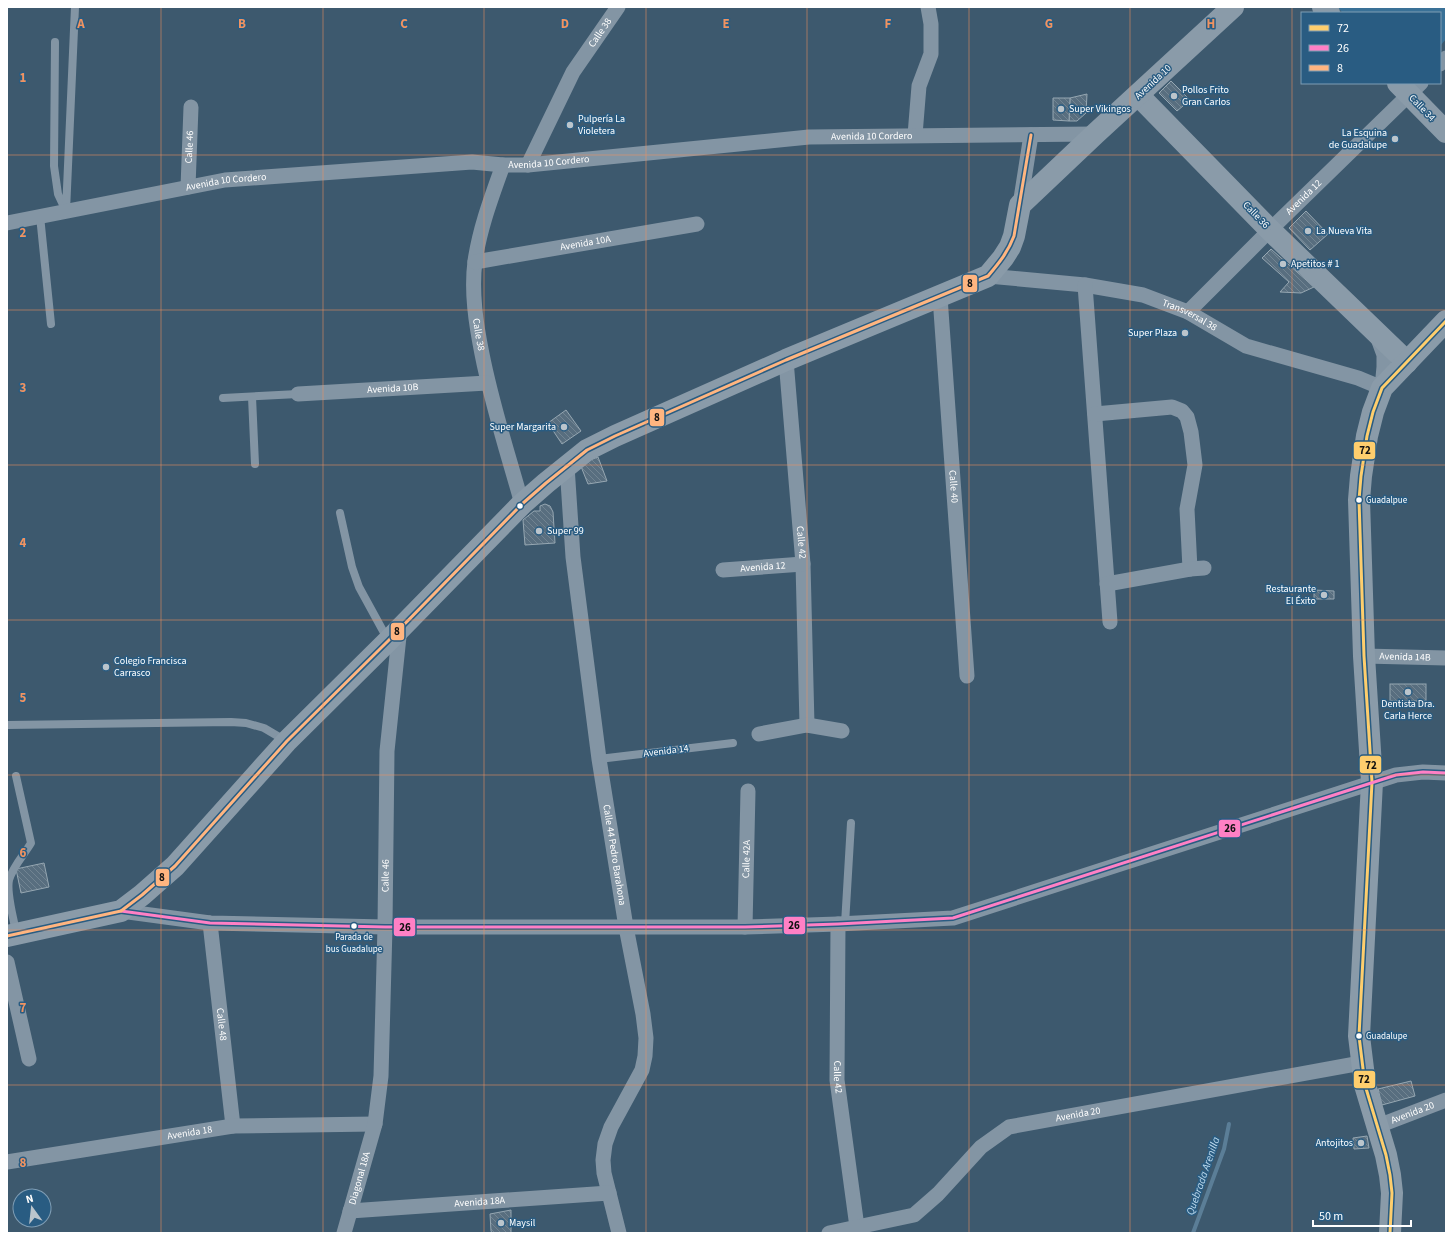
<svg xmlns="http://www.w3.org/2000/svg" width="1453" height="1240" font-family="'Source Sans 3',sans-serif">
  <defs>
    <pattern id="building-back-hatch" width="6" height="6" patternUnits="userSpaceOnUse"><rect width="6" height="6" fill="#586e7f"/><path d="M-1 5l2 2M0 0l6 6M5-1l2 2" fill="none" stroke="#718492"/></pattern>
  </defs>
  <rect width="100%" height="100%" fill="#3d596e"/>
  <path fill="#3a7197" d="M1337,7h109v32l-6,7v-33h-97z"/>
  <g fill="none" stroke-linecap="round" stroke-linejoin="round">
    <path stroke="#5b7e97" stroke-width="4" d="M1193,1233l31,-84 5,-25"/>
  </g>
  <g fill="url(#building-back-hatch)" stroke="#96a7b2">
    <path d="M1171,81l19,19 -13,11 -18,-18z"/>
    <path d="M1087,94l-1,19 -9,8h-8l1,-23z"/>
    <path d="M1053,98h17l-1,23 -16,-1z"/>
    <path d="M1306,211l22,23 -18,16 -21,-22z"/>
    <path d="M1271,249l43,38 -13,6 -21,-1 9,-10 -27,-24z"/>
    <path d="M566,410l15,21 -19,13 -14,-21z"/>
    <path d="M598,457l9,24 -19,3 -8,-20z"/>
    <path d="M545,504l5,2 3,6 2,31 -30,2 -2,-25 11,-9h6v-5z"/>
    <path d="M1314,590l20,1v8h-20z"/>
    <rect x="1390" y="684" width="36" height="17"/>
    <path d="M44,863l5,24 -28,6 -5,-24z"/>
    <path d="M1411,1081l4,15 -33,9 -4,-16z"/>
    <path d="M1367,1136l2,12 -15,1 -1,-11z"/>
    <path d="M511,1210v23h-19l-1,-2 -1,-17z"/>
  </g>
  <g fill="none" stroke-linecap="round" stroke-linejoin="round">
    <g stroke="#8395a4" stroke-width="8">
      <path d="M55,42l-1,124 4,28 7,15"/>
      <path d="M66,211l9,-204"/>
      <path d="M40,216l11,108"/>
      <path d="M252,397l3,67"/>
      <path d="M223,398l75,-4"/>
      <path d="M340,513l12,54 7,20 29,53"/>
      <path d="M7,725l224,-3 15,1 18,5 22,13"/>
      <path d="M599,759l134,-16"/>
      <path d="M16,776l15,67c-7,12 -18,23 -22,37 -3,13 5,39 7,53"/>
      <path d="M845,924l6,-101"/>
    </g>
    <g stroke="#8395a4" stroke-width="15">
      <path d="M1440,64l6,-6"/>
      <path d="M915,135l4,-49 12,-32v-30l-3,-17"/>
      <path id="s1" d="M503,165c-11,31 -23,62 -28,96 -4,31 1,63 7,93 10,51 26,100 40,150"/>
      <path id="s2" d="M528,165l45,-93 45,-65"/>
      <path id="s3" d="M188,187l3,-80"/>
      <path d="M1020,205l11,-70"/>
      <path id="s4" d="M7,223l218,-43 247,-18 31,3h25l281,-28 286,-3"/>
      <path id="s5" d="M475,262l222,-38"/>
      <path id="s6" d="M988,276l97,9 58,10 45,17 58,34 112,32 24,10 2,-21v-12l-7,-19"/>
      <path d="M1085,285l25,337"/>
      <path id="s7" d="M940,297l27,379"/>
      <path id="s8" d="M1188,312l82,-82 151,-147"/>
      <path id="s9" d="M786,360l17,204 4,161"/>
      <path id="s10" d="M298,394l189,-11"/>
      <path d="M1095,414l77,-7 10,4 5,6 4,15 4,33 -8,44 3,60 -83,15"/>
      <path id="s11" d="M567,466l6,91 26,202 27,168 17,87 3,24 -1,18 -3,14 -31,57 -6,17 -2,16 1,13 15,60"/>
      <path d="M1190,569l14,-1"/>
      <path id="s12" d="M723,570l80,-6"/>
      <path id="s13" d="M1364,656l82,2"/>
      <path d="M759,734l48,-9 35,6"/>
      <path d="M121,911l89,12 175,4h360l93,-3 115,-6 443,-143 27,-3 23,1"/>
      <path id="s14" d="M210,923l23,203"/>
      <path id="s15" d="M838,924l-1,156 20,147"/>
      <path id="s16" d="M745,927l3,-136"/>
      <path d="M7,962l22,97"/>
      <path id="s17" d="M1378,1126l68,-26"/>
      <path id="s18" d="M7,1162l226,-36 142,-2"/>
      <path id="s19" d="M350,1211l259,-18"/>
      <path id="s20" d="M344,1233l31,-109 6,-48 4,-149 2,-176 13,-124"/>
      <path id="s21" d="M829,1233l85,-18 24,-21 43,-47 28,-20 352,-64"/>
    </g>
    <g stroke="#8a9ba9" stroke-width="22">
      <path d="M1323,7l6,6"/>
      <path d="M1398,83l48,49"/>
      <path d="M1138,95l132,135 137,132"/>
      <path d="M7,936l114,-25 21,-16 33,-29 112,-125 101,-100 134,-137 24,-21 41,-33 28,-14 171,-76 202,-84 15,-18 7,-11 4,-11 6,-31 75,-71 138,-127"/>
      <path d="M1390,1233l2,-40 -2,-18 -4,-20 -21,-70 -6,-49 13,-254 -8,-126 -5,-156 2,-24 6,-40 6,-24 9,-24 64,-67"/>
    </g>
    <defs>
      <path id="bus-1" d="M1390,1233l2,-40 -2,-18 -4,-20 -21,-70 -6,-49 13,-254 -8,-126 -5,-156 2,-24 6,-40 6,-24 9,-24 64,-67"/>
      <path id="bus-2" d="M121,911l89,12 175,4h360l93,-3 115,-6 443,-143 27,-3 23,1"/>
      <path id="bus-3" d="M7,936l114,-25 21,-16 33,-29 112,-125 101,-100 134,-137 24,-21 41,-33 28,-14 171,-76 202,-84c11,-13 20,-24 26,-40l17,-101"/>
    </defs>
    <use href="#bus-1" stroke="#295c82" stroke-width="6"/>
    <use href="#bus-2" stroke="#295c82" stroke-width="6"/>
    <use href="#bus-3" stroke="#295c82" stroke-width="6"/>
    <use href="#bus-1" stroke="#fece6d" stroke-width="3"/>
    <use href="#bus-2" stroke="#ff80c5" stroke-width="3"/>
    <use href="#bus-3" stroke="#ffb580" stroke-width="3"/>
  </g>
  <path fill="none" stroke="#f09361" stroke-width="1" stroke-opacity="0.55" d="M161,7v1226M323,7v1226M484,7v1226M646,7v1226M807,7v1226M969,7v1226M1130,7v1226M1292,7v1226M7,155h1439M7,310h1439M7,465h1439M7,620h1439M7,775h1439M7,930h1439M7,1085h1439"/>
  <g fill="#bbc5cc" stroke="#295c82" stroke-width="1.5">
    <circle cx="1174" cy="96" r="4"/>
    <circle cx="1061" cy="109" r="4"/>
    <circle cx="570" cy="125" r="4"/>
    <circle cx="1395" cy="139" r="4"/>
    <circle cx="1308" cy="231" r="4"/>
    <circle cx="1283" cy="264" r="4"/>
    <circle cx="1185" cy="333" r="4"/>
    <circle cx="564" cy="427" r="4"/>
    <circle cx="539" cy="531" r="4"/>
    <circle cx="1324" cy="595" r="4"/>
    <circle cx="106" cy="667" r="4"/>
    <circle cx="1408" cy="692" r="4"/>
    <circle cx="1361" cy="1143" r="4"/>
    <circle cx="501" cy="1223" r="4"/>
  </g>
  <g fill="#fff" stroke="#295c82" stroke-width="1.5">
    <circle cx="1359" cy="500" r="3.5"/>
    <circle cx="520" cy="506" r="3.5"/>
    <circle cx="354" cy="926" r="3.5"/>
    <circle cx="1359" cy="1036" r="3.5"/>
  </g>
  <g text-anchor="middle" dominant-baseline="central" stroke-width="3" stroke-linejoin="round" paint-order="stroke">
    <g font-size="9" fill="#fff" stroke="#295c82" text-anchor="start">
      <text x="1366" y="500">Guadalpue</text>
      <text x="354" y="937" text-anchor="middle">Parada de<tspan x="354" dy="12">bus Guadalupe</tspan></text>
      <text x="1366" y="1036">Guadalupe</text>
    </g>
    <g font-size="10" fill="#fff" stroke="#295c82">
      <text stroke="none"><textPath href="#s2" startOffset="151">Calle 38</textPath></text>
      <text transform="translate(1153 82) rotate(-43)">Avenida 10</text>
      <text transform="translate(1422 108) rotate(46)">Calle 34</text>
      <text stroke="none"><textPath href="#s4" startOffset="871">Avenida 10 Cordero</textPath></text>
      <text stroke="none"><textPath href="#s3" startOffset="40">Calle 46</textPath></text>
      <text stroke="none"><textPath href="#s4" startOffset="547">Avenida 10 Cordero</textPath></text>
      <text stroke="none"><textPath href="#s4" startOffset="223">Avenida 10 Cordero</textPath></text>
      <text stroke="none"><textPath href="#s8" startOffset="163">Avenida 12</textPath></text>
      <text transform="translate(1256 215) rotate(46)">Calle 36</text>
      <text stroke="none"><textPath href="#s5" startOffset="112">Avenida 10A</textPath></text>
      <text stroke="none"><textPath href="#s6" startOffset="207">Transversal 38</textPath></text>
      <text stroke="none"><textPath href="#s1" startOffset="174">Calle 38</textPath></text>
      <text stroke="none"><textPath href="#s10" startOffset="95">Avenida 10B</textPath></text>
      <text stroke="none"><textPath href="#s7" startOffset="190">Calle 40</textPath></text>
      <text stroke="none"><textPath href="#s9" startOffset="183">Calle 42</textPath></text>
      <text stroke="none"><textPath href="#s12" startOffset="40">Avenida 12</textPath></text>
      <text stroke="none"><textPath href="#s13" startOffset="41">Avenida 14B</textPath></text>
      <text transform="translate(666 751) rotate(-7)">Avenida 14</text>
      <text stroke="none"><textPath href="#s11" startOffset="392">Calle 44 Pedro Barahona</textPath></text>
      <text stroke="none"><textPath href="#s16" startOffset="68">Calle 42A</textPath></text>
      <text stroke="none"><textPath href="#s20" startOffset="362">Calle 46</textPath></text>
      <text stroke="none"><textPath href="#s14" startOffset="102">Calle 48</textPath></text>
      <text stroke="none"><textPath href="#s15" startOffset="153">Calle 42</textPath></text>
      <text stroke="none"><textPath href="#s17" startOffset="37">Avenida 20</textPath></text>
      <text stroke="none"><textPath href="#s21" startOffset="287">Avenida 20</textPath></text>
      <text stroke="none"><textPath href="#s18" startOffset="185">Avenida 18</textPath></text>
      <text stroke="none"><textPath href="#s20" startOffset="57">Diagonal 18A</textPath></text>
      <text stroke="none"><textPath href="#s19" startOffset="130">Avenida 18A</textPath></text>
    </g>
    <g font-size="10" fill="#fff" stroke="#295c82" text-anchor="start">
      <text x="1182" y="90">Pollos Frito<tspan x="1182" dy="12">Gran Carlos</tspan></text>
      <text x="1069" y="109">Super Vikingos</text>
      <text x="578" y="119">Pulpería La<tspan x="578" dy="12">Violetera</tspan></text>
      <text x="1387" y="133" text-anchor="end">La Esquina<tspan x="1387" dy="12">de Guadalupe</tspan></text>
      <text x="1316" y="231">La Nueva Vita</text>
      <text x="1291" y="264">Apetitos # 1</text>
      <text x="1177" y="333" text-anchor="end">Super Plaza</text>
      <text x="556" y="427" text-anchor="end">Super Margarita</text>
      <text x="547" y="531">Super 99</text>
      <text x="1316" y="589" text-anchor="end">Restaurante<tspan x="1316" dy="12">El Éxito</tspan></text>
      <text x="114" y="661">Colegio Francisca<tspan x="114" dy="12">Carrasco</tspan></text>
      <text x="1408" y="704" text-anchor="middle">Dentista Dra.<tspan x="1408" dy="12">Carla Herce</tspan></text>
      <text x="1353" y="1143" text-anchor="end">Antojitos</text>
      <text x="509" y="1223">Maysil</text>
    </g>
    <g font-size="11" font-style="italic" fill="#bddaee" stroke="#295c82">
      <text transform="translate(1203 1176) rotate(-71)">Quebrada Arenilla</text>
    </g>
  </g>
  <g font-size="13" text-anchor="middle" font-weight="bold" fill="#f09361" stroke="#295c82" stroke-width="3" stroke-linejoin="round" paint-order="stroke">
    <text x="81" y="28">A</text>
    <text x="242" y="28">B</text>
    <text x="404" y="28">C</text>
    <text x="565" y="28">D</text>
    <text x="726" y="28">E</text>
    <text x="888" y="28">F</text>
    <text x="1049" y="28">G</text>
    <text x="1211" y="28">H</text>
    <text x="23" y="82">1</text>
    <text x="23" y="237">2</text>
    <text x="23" y="392">3</text>
    <text x="23" y="547">4</text>
    <text x="23" y="702">5</text>
    <text x="23" y="857">6</text>
    <text x="23" y="1012">7</text>
    <text x="23" y="1167">8</text>
  </g>
  <g stroke="#295c82" stroke-width="1.5">
    <rect x="962" y="274" width="16" height="19" rx="4" fill="#ffb580"/>
    <rect x="649" y="408" width="16" height="19" rx="4" fill="#ffb580"/>
    <rect x="1353" y="441" width="23" height="19" rx="4" fill="#fece6d"/>
    <rect x="390" y="622" width="15" height="19" rx="4" fill="#ffb580"/>
    <rect x="1359" y="755" width="23" height="19" rx="4" fill="#fece6d"/>
    <rect x="1218" y="819" width="23" height="19" rx="4" fill="#ff80c5"/>
    <rect x="155" y="868" width="15" height="19" rx="4" fill="#ffb580"/>
    <rect x="783" y="916" width="23" height="19" rx="4" fill="#ff80c5"/>
    <rect x="393" y="917" width="23" height="20" rx="4" fill="#ff80c5"/>
    <rect x="1353" y="1070" width="23" height="19" rx="4" fill="#fece6d"/>
  </g>
  <g font-size="11" text-anchor="middle" font-weight="bold" fill="#111">
    <text x="970" y="287">8</text>
    <text x="657" y="421">8</text>
    <text x="1365" y="454">72</text>
    <text x="397" y="635">8</text>
    <text x="1371" y="769">72</text>
    <text x="1230" y="832">26</text>
    <text x="162" y="881">8</text>
    <text x="794" y="929">26</text>
    <text x="405" y="931">26</text>
    <text x="1364" y="1083">72</text>
  </g>
  <rect width="1453" height="1240" fill="none" stroke="#ffffff" stroke-width="16"/>
  <rect x="1301" y="12" width="140" height="72" fill="#295c82" stroke="#7f9db4"/>
  <rect x="1309" y="25" width="20" height="6" fill="#fece6d" stroke="#7f9db4"/>
  <text x="1337" y="32" font-size="12" fill="#ffffff">72</text>
  <rect x="1309" y="45" width="20" height="6" fill="#ff80c5" stroke="#7f9db4"/>
  <text x="1337" y="52" font-size="12" fill="#ffffff">26</text>
  <rect x="1309" y="65" width="20" height="6" fill="#ffb580" stroke="#7f9db4"/>
  <text x="1337" y="72" font-size="12" fill="#ffffff">8</text>
  <g transform="translate(32 1208) rotate(345)"><circle r="19" fill="#295c82" stroke="#7f9db4"/>
  <path d="M0-3L7 15L0 10L-7 15Z" fill="#bbc5cc"/>
  <text y="-6" font-size="11" font-weight="bold" text-anchor="middle" fill="#ffffff">N</text>
  </g>
  <path d="M1313 1220v6h98v-6" fill="none" stroke="#ffffff" stroke-width="2"/>
  <text x="1319" y="1220" font-size="12" fill="#ffffff" stroke="#295c82" stroke-width="3" paint-order="stroke">50 m</text>
</svg>
